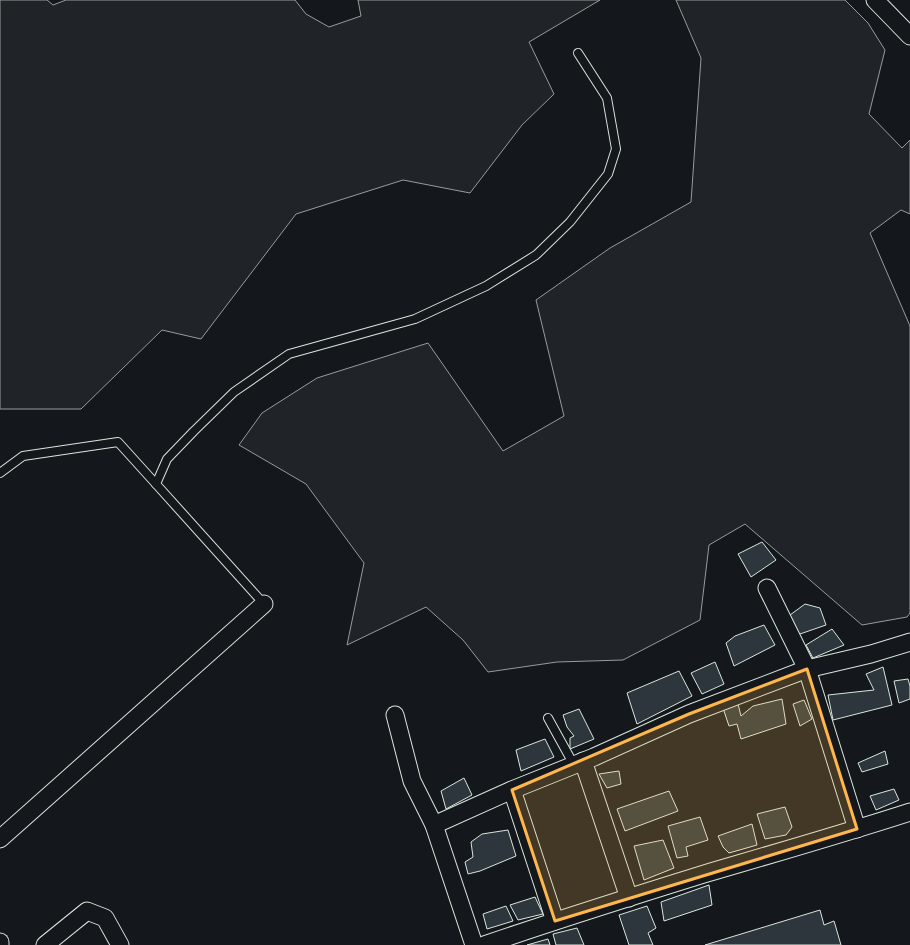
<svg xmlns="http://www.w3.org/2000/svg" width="910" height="945" font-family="'DM Sans',sans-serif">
  <rect width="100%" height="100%" fill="#14181c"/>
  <g fill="#202428" stroke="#939e99">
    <path d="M0,0h47l6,5 13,-5h229l11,14 23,13 32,-11 -3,-16h242l-71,42 25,52 -32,31 -52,68 -67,-13 -107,34 -95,125 -39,-9 -81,79h-81z"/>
    <path d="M676,0h169l23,23 17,27 -16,64 33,34 8,-8v74l-9,-4 -31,23 40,93v287l-3,4 -45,8 -117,-101 -36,21 -9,75 -77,40 -66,2 -69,10 -25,-32 -37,-33 -79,38 17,-82 -58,-79 -67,-39 23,-32 55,-35 111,-35 75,108 61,-35 -28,-116 74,-52 81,-46 10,-144z"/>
  </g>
  <g fill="#2c363c" stroke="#d8e6dc">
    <path d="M762,542l14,18 -25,17 -13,-23z"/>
    <path d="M805,604l15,4 6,17 -29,10 -7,-20z"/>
    <path d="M764,625l11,20 -41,21 -8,-23 9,-7z"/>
    <path d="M832,629l12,16 -31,13 -7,-13z"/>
    <path d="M715,662l9,22 -22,10 -11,-21z"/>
    <path d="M883,667l9,38 -59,15 -5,-25 46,-5 -8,-16z"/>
    <path d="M679,671l13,25 -55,28 -10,-31z"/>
    <path d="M908,679l2,7v13l-11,4 -5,-22z"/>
    <path d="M782,699l4,25 -45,15 -4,-15 -8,2 -6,-18 15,-4 3,12 12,-10z"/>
    <path d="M804,700l8,19 -12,7 -7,-22z"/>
    <path d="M579,709l15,30 -24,10v-11l4,-2 -7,-9 -4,-12z"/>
    <path d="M545,739l9,18 -33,14 -5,-21z"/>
    <path d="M885,751l3,13 -26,8 -4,-9z"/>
    <path d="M619,771l2,13 -14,4 -8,-14z"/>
    <path d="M464,778l8,17 -26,14 -5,-18z"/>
    <path d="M894,789l5,11 -23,10 -6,-14z"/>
    <path d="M669,791l9,20 -53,20 -8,-22z"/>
    <path d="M785,807l7,20 -6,8 -21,4 -8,-25z"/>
    <path d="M700,817l8,23 -22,7 2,9 -11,2 -9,-32z"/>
    <path d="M752,824l5,21 -28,8 -6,-6 -5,-11z"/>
    <path d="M508,830l8,26 -36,15 -12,3 -3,-12 8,-5 -2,-15 11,-8z"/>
    <path d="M663,840l11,28 -30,12 -10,-34z"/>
    <path d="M709,885l3,20 -48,16 -3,-19z"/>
    <path d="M535,897l8,17 -25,6 -8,-15z"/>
    <path d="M506,906l7,15 -26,8 -4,-15z"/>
    <path d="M647,906l9,22 -8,5 5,12h-24l-10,-30z"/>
    <path d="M820,910l4,15 10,-4 7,24h-136z"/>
    <path d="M577,928l7,17h-28l-3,-11z"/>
    <path d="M548,939l2,6h-23z"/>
  </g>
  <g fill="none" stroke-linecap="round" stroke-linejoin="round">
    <defs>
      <g id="lane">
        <path d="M0,473l23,-17 95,-14 38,42"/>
        <path d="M264,604l-108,-120 11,-25 27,-28 40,-39 55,-38 126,-35 71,-33 50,-31 34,-33 38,-48 8,-25 -9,-51 -29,-45"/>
        <path d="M548,718l26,47"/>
      </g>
      <g id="street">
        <path d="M875,0l35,36"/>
        <path d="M767,588l40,81 50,160"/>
        <path d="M395,715l17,66 22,44 40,120"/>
        <path d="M583,761l46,137"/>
        <path d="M512,790l43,131"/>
        <path d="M434,825l78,-35 82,-33 95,-43 118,-45 64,-15 39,-12"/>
        <path d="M0,839l264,-235"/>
        <path d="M0,942v3"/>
        <path d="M45,945l42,-34 18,7 15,27"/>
        <path d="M484,945c73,-25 146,-48 220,-71 68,-20 138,-40 206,-62"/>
      </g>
    </defs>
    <use href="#lane" stroke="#d8e6dc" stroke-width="10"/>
    <use href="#street" stroke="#d8e6dc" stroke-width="19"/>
    <use href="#lane" stroke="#14181c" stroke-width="8"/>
    <use href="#street" stroke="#14181c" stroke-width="17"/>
  </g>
  <path fill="#ffb74d" fill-opacity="0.2" stroke="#ffb74d" stroke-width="3" stroke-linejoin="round" d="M807,669l50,160 -302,92 -43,-131 177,-76z"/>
</svg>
